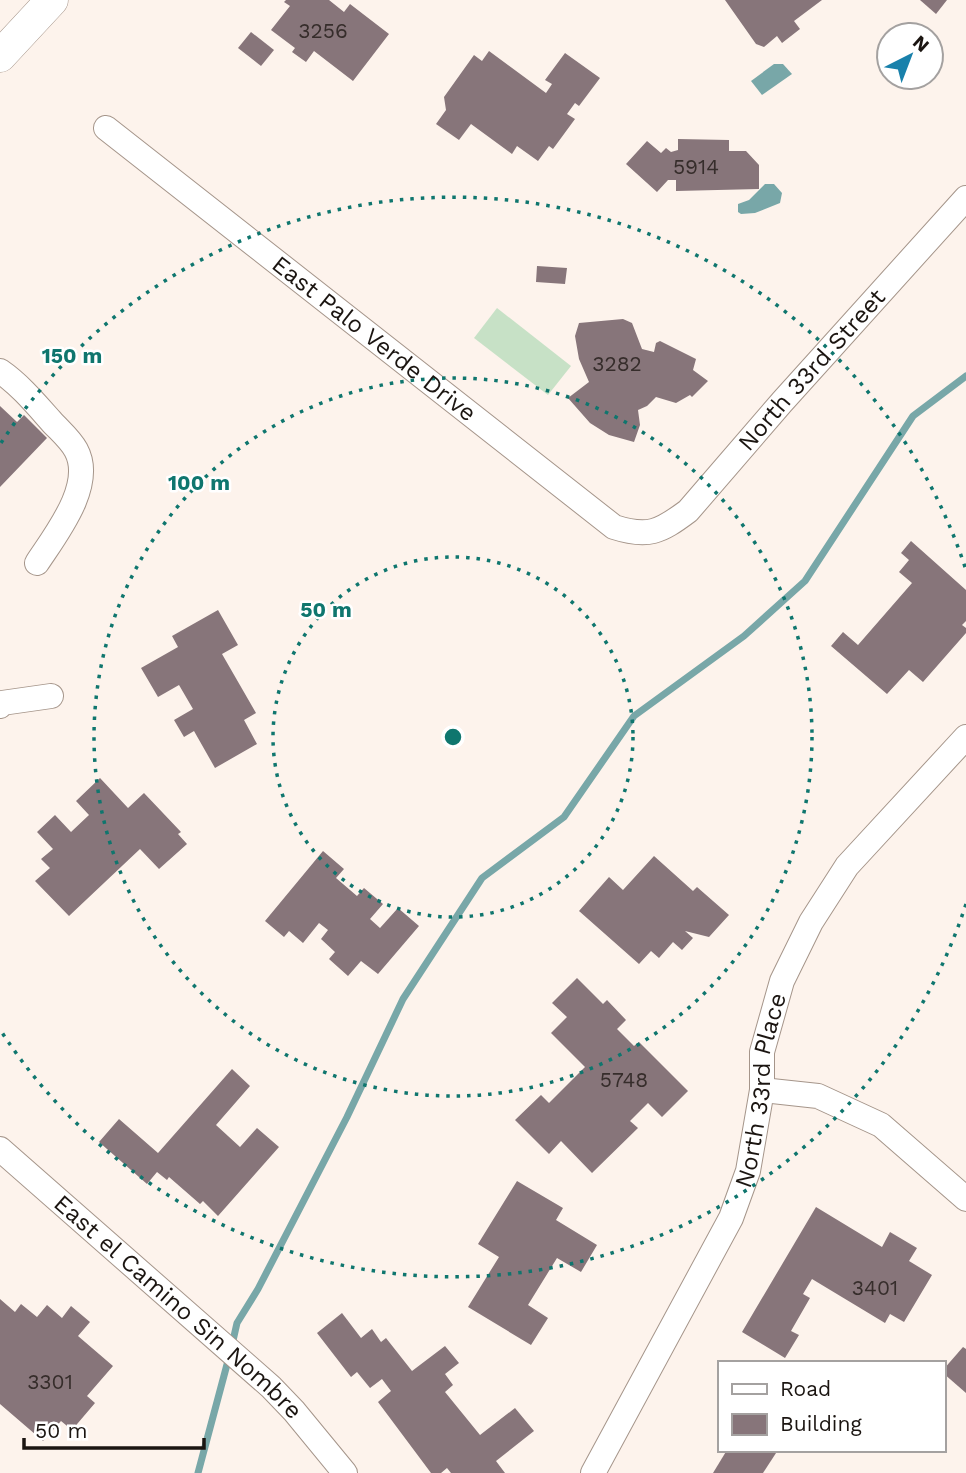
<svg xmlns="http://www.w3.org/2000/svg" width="966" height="1473" font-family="'Work Sans',sans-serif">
  <rect width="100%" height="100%" fill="#fdf3ec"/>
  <path fill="#c7e1c6" d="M497,308l74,58 -23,29 -74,-57z"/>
  <g fill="#78a7a8">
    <path d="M774,64h9l9,10 -30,21 -11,-14z"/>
    <path d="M765,184h9l8,9 -2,10 -25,10 -14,1 -3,-2v-8l11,-4z"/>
  </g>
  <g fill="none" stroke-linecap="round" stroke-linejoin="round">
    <g stroke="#78a7a8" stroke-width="7">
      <path d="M232,1345l5,-22 21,-34 89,-172 56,-118 79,-121 82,-61 70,-101 110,-80 61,-55 108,-165 53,-40"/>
      <path d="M198,1473l31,-116"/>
    </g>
  </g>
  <g fill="#87757a">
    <path d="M286,0h43l15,12 6,-8 39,30 -36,47 -39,-30 -8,11 -14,-10 3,-4 -24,-18 19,-24 -6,-4z"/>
    <path d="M725,0h97l-28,21 6,8 -18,14 -5,-7 -13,11 -8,-3z"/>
    <path d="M920,0h27l-11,14z"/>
    <path d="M251,32l23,18 -13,16 -23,-18z"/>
    <path d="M489,51l57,42 6,-9 -7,-4 20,-27 35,25 -21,28 -4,-3 -8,11 8,5 -22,30 -4,-3 -11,15 -21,-15 -5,8 -41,-30 -12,16 -23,-16 10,-14 -2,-13 30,-42 8,6z"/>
    <path d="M678,139l51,1v11h17l13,14v24l-83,2v-11h-8l-11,12 -31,-28 21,-23 14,12 5,-5 5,4 7,-2z"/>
    <path d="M537,266l30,2 -2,16 -29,-2z"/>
    <path d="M623,319l9,4 10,26 12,3 2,-9 4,-2 36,18 -3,11 15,11 -16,16 -2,-2 -14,8 -20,-6 -9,9 -9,4 2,15 -6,17 -25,-7 -19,-12 -22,-25 21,-16 -10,-23 -4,-23 4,-13z"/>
    <path d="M0,406l17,16 7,-7 23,23 -47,49z"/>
    <path d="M911,541l55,49v31l-4,4 4,3v5l-43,49 -14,-12 -22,24 -56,-48 12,-14 15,13 54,-62 -13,-11 10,-12 -8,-7z"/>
    <path d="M218,610l20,35 -16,9 34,59 -12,7 13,24 -42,24 -21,-37 -10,6 -10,-17 19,-11 -14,-24 -21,12 -17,-29 37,-21 -6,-11z"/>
    <path d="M100,778l28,30 16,-15 37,39 -3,2 9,10 -28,25 -19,-20 -71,67 -34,-35 15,-13 -9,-9 12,-10 -16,-17 18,-17 16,17 18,-17 -13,-14z"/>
    <path d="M323,851l21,18 -8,9 21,18 7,-8 19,16 -13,15 10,9 18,-20 21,18 -41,48 -17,-13 -13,15 -19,-17 6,-7 -14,-13 7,-9 -9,-7 -16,20 -14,-12 -5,6 -19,-16z"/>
    <path d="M654,856l39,35 4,-4 32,28 -20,22 -24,-6 8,7 -11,12 -9,-8 -14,16 -8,-7 -12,13 -60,-53 30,-34 14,13z"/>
    <path d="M577,978l26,26 4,-4 19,20 -9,9 17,17 5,-4 49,49 -26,26 -14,-14 -18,18 8,7 -46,45 -31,-32 -12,13 -34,-34 26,-25 8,8 36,-36 -34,-34 16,-16 -15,-14z"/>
    <path d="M232,1069l18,17 -34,39 24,22 17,-19 22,19 -61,69 -15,-15 -3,3 -31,-27 -2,3 -10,-8 -10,12 -48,-42 20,-23 39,34z"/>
    <path d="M517,1181l46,27 -7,12 41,25 -16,27 -24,-14 -29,47 20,13 -17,27 -63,-38 31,-50 -21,-13z"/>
    <path d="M816,1207l66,40 8,-15 27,16 -8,13 23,14 -28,47 -14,-8 -5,9 -73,-44 -9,15 7,4 -19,33 8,4 -14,23 -43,-26z"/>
    <path d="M0,1299l15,13 6,-8 16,13 10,-12 15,13 9,-12 19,16 -12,14 35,30 -26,30 8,7 -23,27 -11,-9 -18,20 -43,-37z"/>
    <path d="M342,1313l19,25 11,-9 9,13 5,-4 26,33 33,-25 14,17 -14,11 8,11 -8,7 35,43 35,-27 19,23 -38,30 9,12h-54l-4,-5 -6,5h-10l-53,-71 13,-11 -9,-12 -12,9 -13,-16 -6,5 -34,-44z"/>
    <path d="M963,1347l3,2v44l-23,-20v-3z"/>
    <path d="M727,1450h51l-15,23h-50z"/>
  </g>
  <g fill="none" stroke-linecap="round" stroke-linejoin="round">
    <defs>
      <g id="minor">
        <path id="s1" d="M106,128l508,399c34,11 46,5 74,-16l94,-109 184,-204"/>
        <path d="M0,371c19,13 35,32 51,50 8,9 19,18 25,29 19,35 -20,84 -39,113"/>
        <path d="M0,706l2,-3 49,-7"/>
        <path d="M762,1090l56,6 63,29 85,74"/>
        <path id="s2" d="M0,1149l271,238 23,24 51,62"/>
        <path id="s3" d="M593,1473l138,-255 17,-47 14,-81v-38l20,-71 29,-59 36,-56 119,-129"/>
      </g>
      <path id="major" d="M0,56l52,-56"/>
    </defs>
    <use href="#minor" stroke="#a5958a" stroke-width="26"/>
    <use href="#major" stroke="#a5958a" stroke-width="33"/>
    <use href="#minor" stroke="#fff" stroke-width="24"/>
    <use href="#major" stroke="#fff" stroke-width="32"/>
  </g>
  <g fill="none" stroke="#0f766e" stroke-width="3.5" stroke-dasharray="3.5 7">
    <circle cx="453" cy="737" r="180"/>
    <circle cx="453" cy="737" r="359"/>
    <path d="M966 904A539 539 0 0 1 1 1031M1 443A539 539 0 0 1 966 570"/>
  </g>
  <g text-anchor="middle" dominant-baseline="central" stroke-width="5" stroke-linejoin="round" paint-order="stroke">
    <g font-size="21" fill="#362d2b">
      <text x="323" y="30">3256</text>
      <text x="696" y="166">5914</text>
      <text x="617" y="363">3282</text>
      <text x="624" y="1079">5748</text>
      <text x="875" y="1287">3401</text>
      <text x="50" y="1381">3301</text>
    </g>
    <g font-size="24" fill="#1b1511" stroke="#fff">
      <text stroke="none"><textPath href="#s1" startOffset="341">East Palo Verde Drive</textPath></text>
      <text stroke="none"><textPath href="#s1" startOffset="914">North 33rd Street</textPath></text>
      <text stroke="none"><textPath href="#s3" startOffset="422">North 33rd Place</textPath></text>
      <text stroke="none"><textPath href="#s2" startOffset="238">East el Camino Sin Nombre</textPath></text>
    </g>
  </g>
  <circle cx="453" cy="737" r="10" fill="#0f766e" stroke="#fff" stroke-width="3.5"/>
  <g font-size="21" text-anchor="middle" font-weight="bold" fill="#0f766e" stroke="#fff" stroke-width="5" stroke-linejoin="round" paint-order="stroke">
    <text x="72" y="363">150 m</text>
    <text x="199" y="490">100 m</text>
    <text x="326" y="617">50 m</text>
  </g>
  <rect x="718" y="1361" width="228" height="91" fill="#ffffff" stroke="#a4a1a0" stroke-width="2"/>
  <rect x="732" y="1384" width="35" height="10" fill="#ffffff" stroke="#a4a1a0" stroke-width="2"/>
  <text x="780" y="1396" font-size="21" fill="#1b1511">Road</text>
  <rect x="732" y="1414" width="35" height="21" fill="#87757a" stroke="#a4a1a0" stroke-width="2"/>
  <text x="780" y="1431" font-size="21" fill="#1b1511">Building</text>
  <g transform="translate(910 56) rotate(42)"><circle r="33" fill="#ffffff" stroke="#a4a1a0" stroke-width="2"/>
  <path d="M0-5L12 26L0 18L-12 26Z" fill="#1981ab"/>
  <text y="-10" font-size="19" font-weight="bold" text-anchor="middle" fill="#1b1511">N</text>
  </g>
  <path d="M24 1438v10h180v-10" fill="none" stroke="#1b1511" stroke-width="3.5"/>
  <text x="35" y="1438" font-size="21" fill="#1b1511" stroke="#ffffff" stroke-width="5" paint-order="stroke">50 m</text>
</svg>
